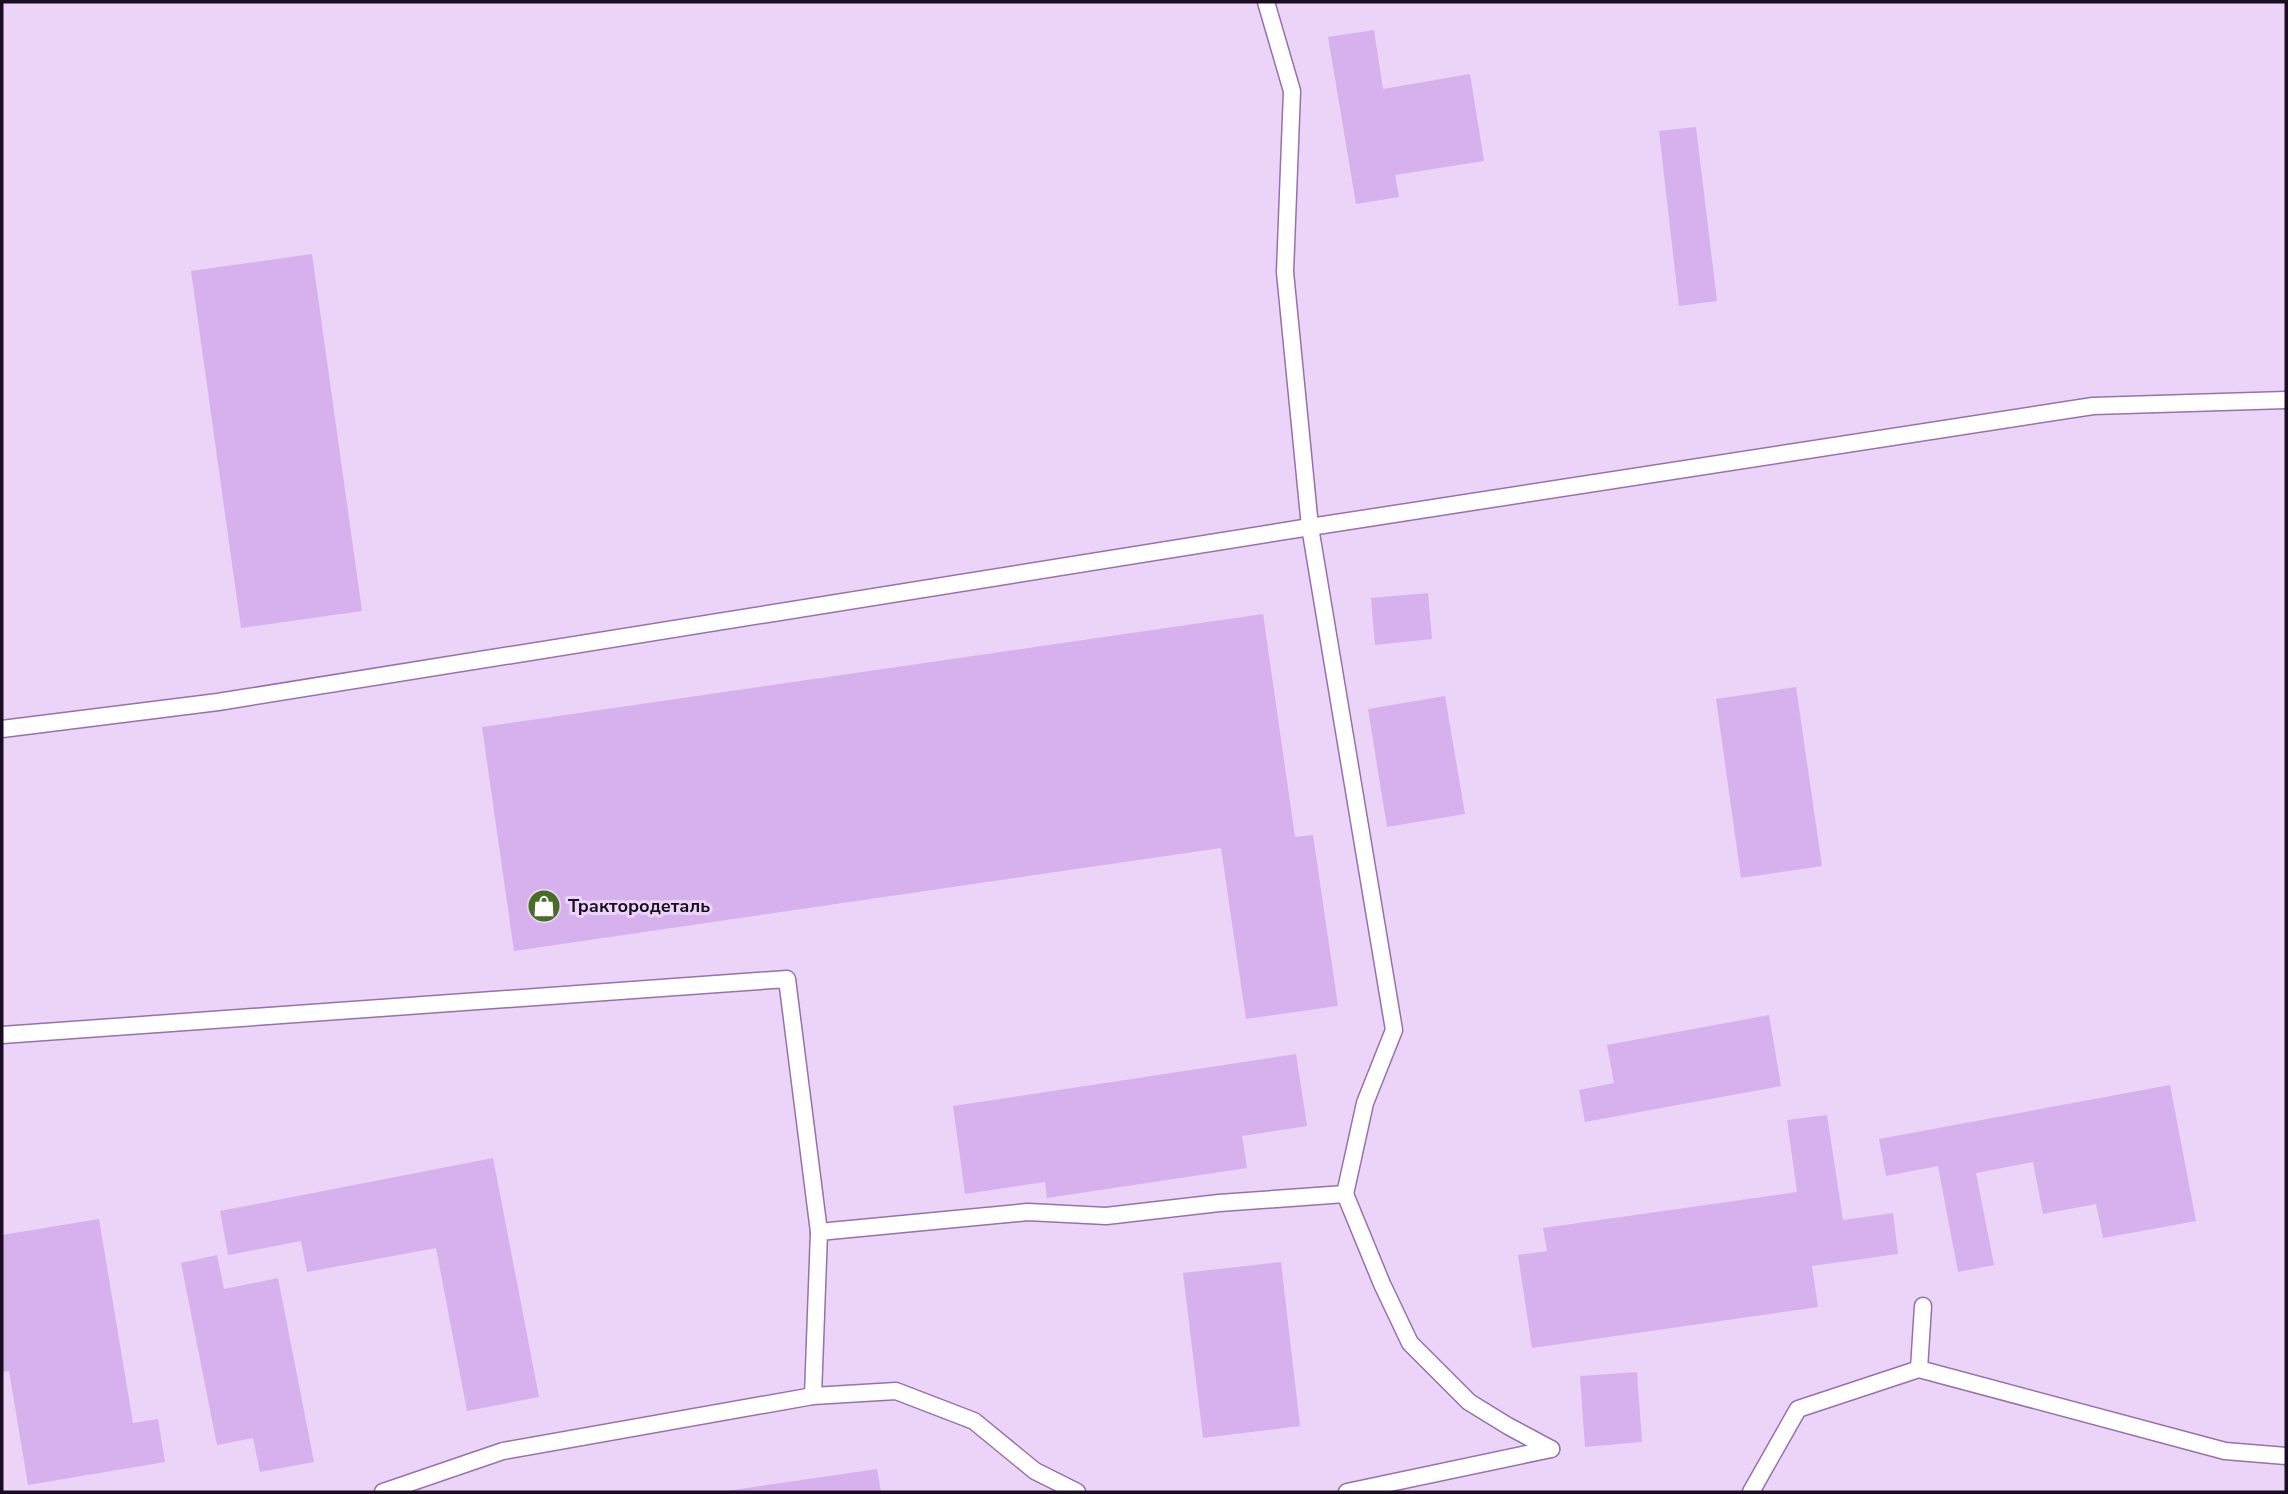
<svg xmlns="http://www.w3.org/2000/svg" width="2288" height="1494" font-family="'Nunito Sans',sans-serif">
  <rect width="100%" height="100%" fill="#ebd4f8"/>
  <g fill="#d7b1ed">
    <path d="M1374,30l9,59 87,-15 14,87 -89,14 4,22 -43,7 -28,-167z"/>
    <path d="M1696,127l21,174 -38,5 -20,-175z"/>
    <path d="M312,254l50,357 -121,17 -50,-357z"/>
    <path d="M1428,593l4,46 -57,6 -4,-47z"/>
    <path d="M1263,614l32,223 18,-2 25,171 -92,13 -25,-171 -707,103 -32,-224z"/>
    <path d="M1796,687l26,179 -81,12 -25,-179z"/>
    <path d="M1445,696l20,118 -78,13 -19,-118z"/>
    <path d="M1769,1015l12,71 -196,36 -6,-32 35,-7 -7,-38z"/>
    <path d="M1296,1054l11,72 -65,10 5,32 -200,30 -2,-16 -80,12 -12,-88z"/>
    <path d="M2170,1085l26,136 -93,17 -7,-34 -53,10 -10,-52 -57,11 18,92 -36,7 -20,-106 -52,10 -7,-37z"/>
    <path d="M1827,1115l16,105 50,-7 5,41 -86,12 6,41 -286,41 -14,-93 29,-4 -4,-23 254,-36 -10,-72z"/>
    <path d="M493,1158l46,239 -72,14 -31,-163 -129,24 -6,-31 -73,14 -8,-44z"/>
    <path d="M99,1219l34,204 25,-4 7,43 -137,23 -19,-114 -7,1v-137z"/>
    <path d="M217,1255l7,34 54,-11 36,184 -54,10 -7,-34 -36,7 -36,-182z"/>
    <path d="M1281,1262l19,164 -97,12 -20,-165z"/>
    <path d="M1637,1372l5,70 -57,5 -5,-71z"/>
    <path d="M877,1469l4,23h-154v-1z"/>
  </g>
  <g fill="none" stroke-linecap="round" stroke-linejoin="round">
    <defs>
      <g id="service">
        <path d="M1266,2l26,89 -7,181 25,255 84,503 -29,73 -20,91"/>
        <path d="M2,729l216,-27 1092,-175 783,-121 193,-6"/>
        <path d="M2,1035l785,-56 32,253 -6,164 -310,55 -120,41"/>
        <path d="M819,1232l209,-20 78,4 113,-13 126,-9 37,90 28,59 59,59 39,24 43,23"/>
        <path d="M1919,1369l4,-63"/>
        <path d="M813,1396l83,-5 78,30 61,50 42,21"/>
        <path d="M1347,1492l204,-43"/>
        <path d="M1751,1492l47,-83 121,-40 306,82 61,5"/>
      </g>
    </defs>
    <use href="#service" stroke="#9672aa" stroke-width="19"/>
    <use href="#service" stroke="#fff" stroke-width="16"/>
  </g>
  <defs>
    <symbol id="shop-disc" viewBox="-11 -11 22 22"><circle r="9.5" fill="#476d27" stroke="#ebd4f8"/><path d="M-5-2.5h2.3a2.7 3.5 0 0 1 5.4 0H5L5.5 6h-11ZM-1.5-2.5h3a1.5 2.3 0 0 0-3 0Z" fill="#fff"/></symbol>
  </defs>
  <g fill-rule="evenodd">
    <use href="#shop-disc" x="525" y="887" width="38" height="38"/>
  </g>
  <g text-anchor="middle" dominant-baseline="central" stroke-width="6" stroke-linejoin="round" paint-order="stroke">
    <g font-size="18" font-weight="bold" fill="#1a0c21" stroke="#ebd4f8" text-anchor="start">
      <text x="568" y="906">Трактородеталь</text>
    </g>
  </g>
  <rect width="2288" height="1494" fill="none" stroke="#1a0c21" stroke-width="7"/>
</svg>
